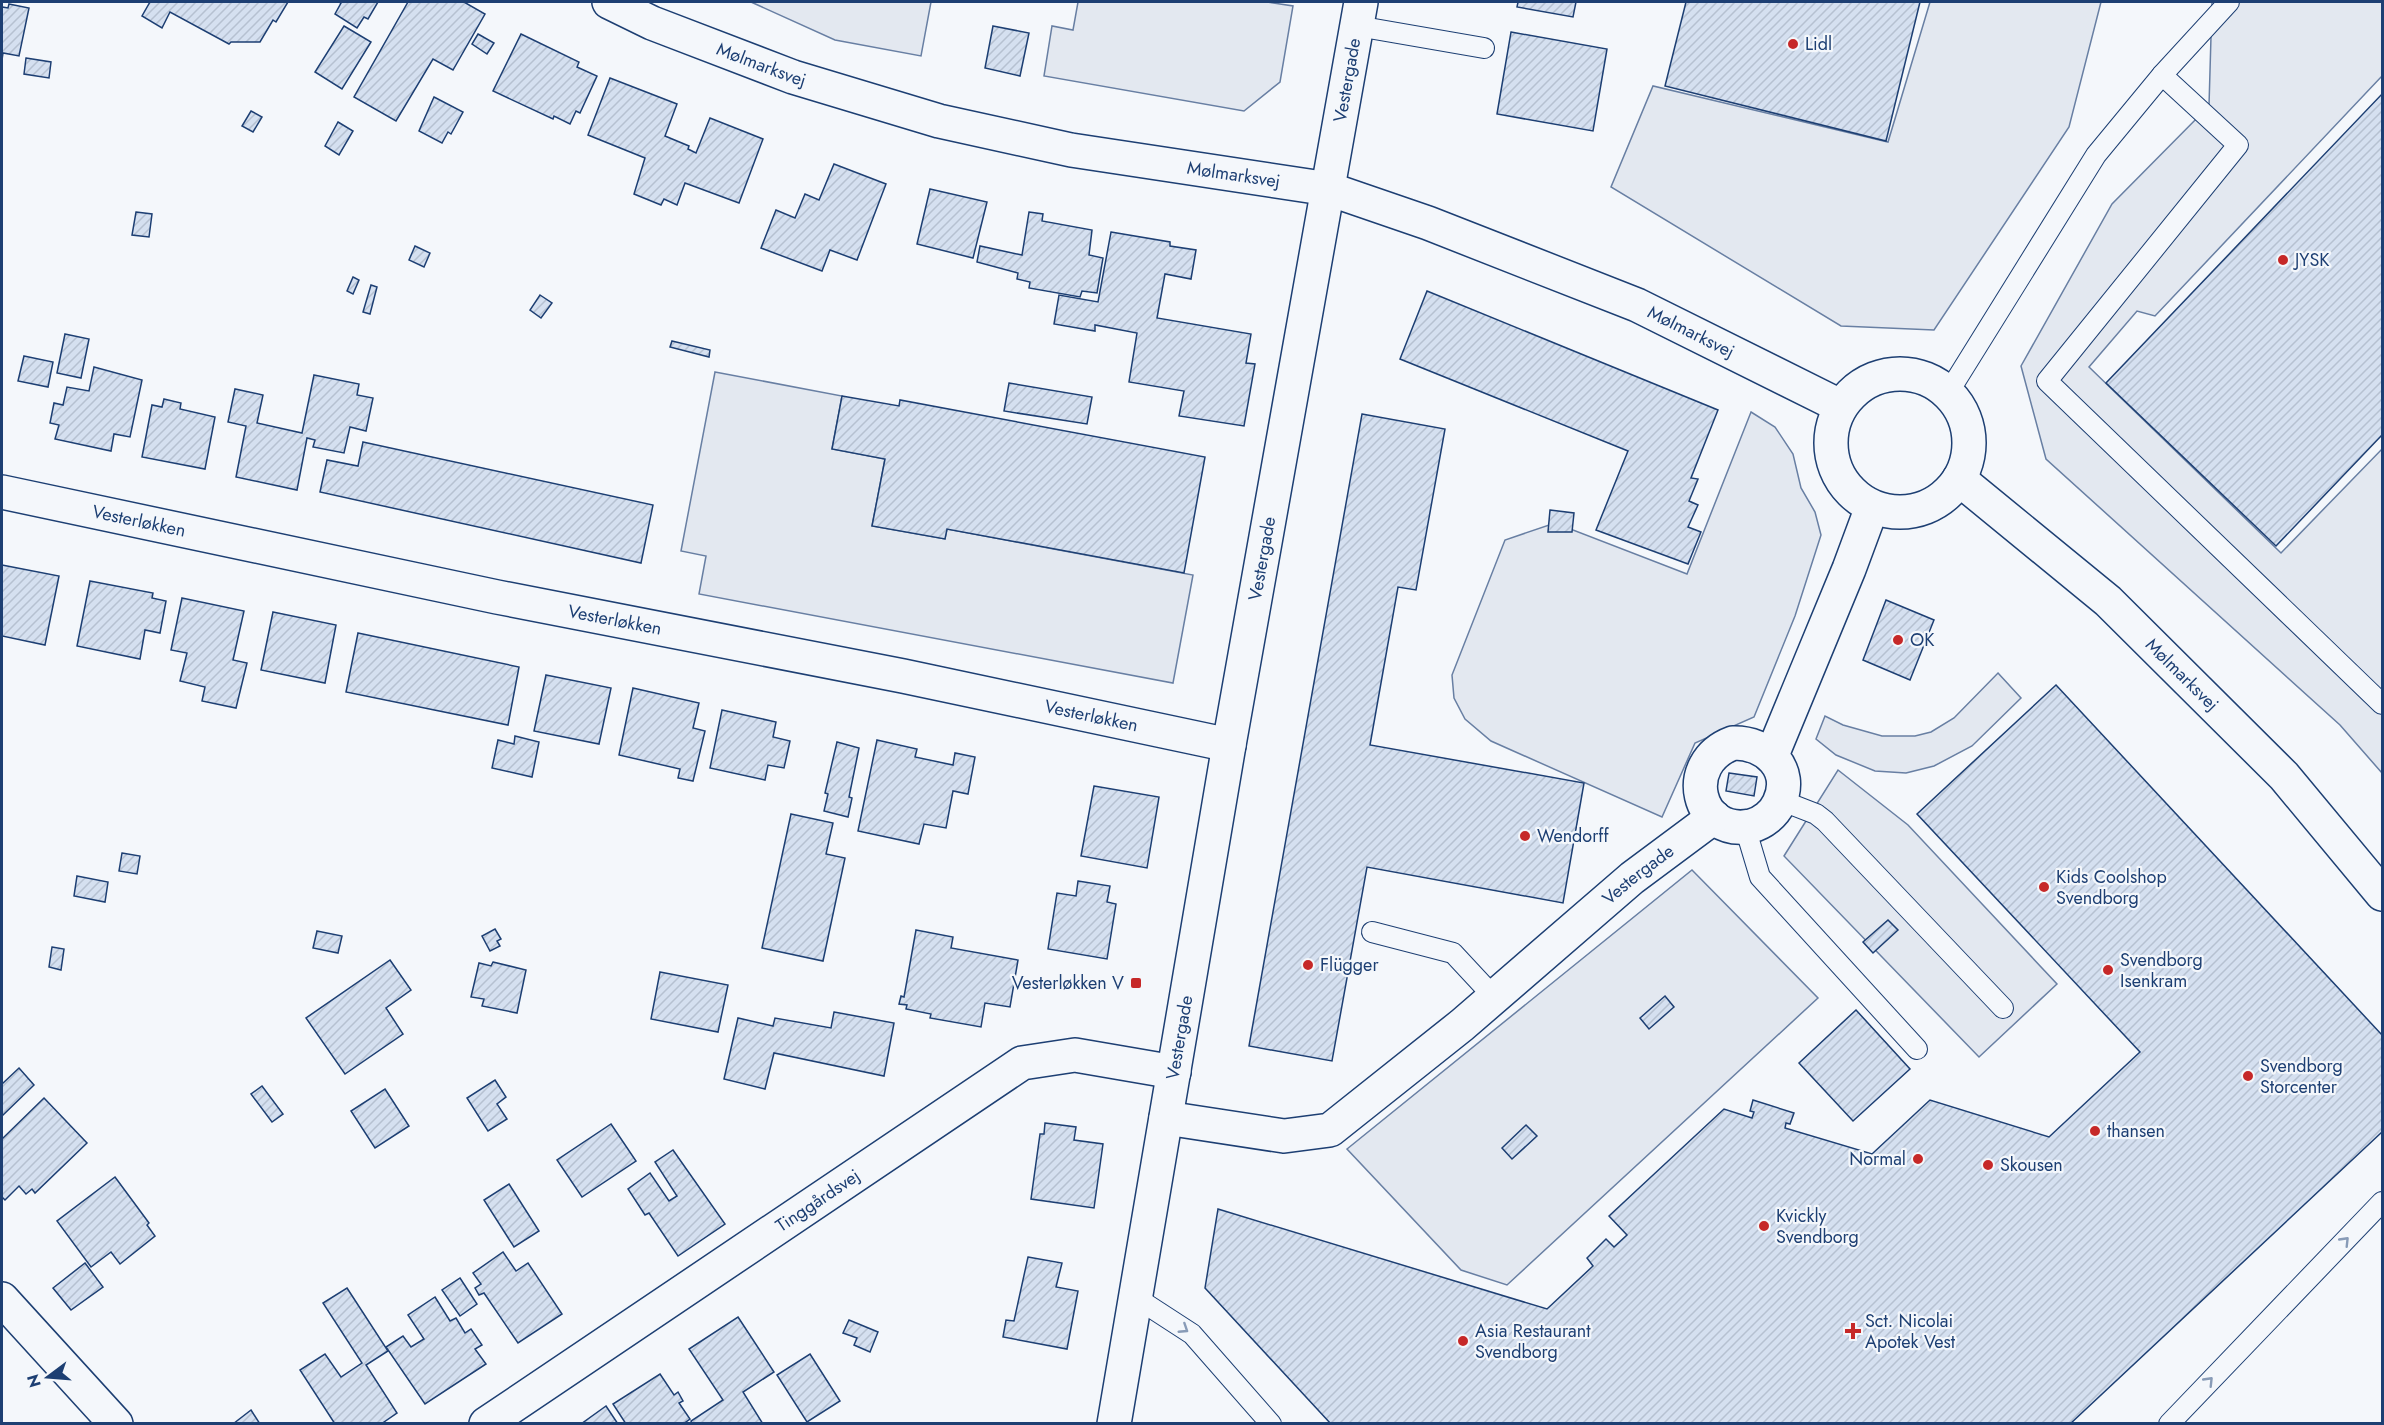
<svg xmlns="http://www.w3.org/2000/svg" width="2384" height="1425" font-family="Jost,sans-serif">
  <defs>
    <pattern id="building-hatch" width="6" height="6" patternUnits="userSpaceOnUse" patternTransform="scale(1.5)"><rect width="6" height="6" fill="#d5e0f0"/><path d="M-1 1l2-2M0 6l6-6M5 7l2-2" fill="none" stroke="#b6c1d1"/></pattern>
  </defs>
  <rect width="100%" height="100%" fill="#f4f7fb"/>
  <g fill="#e3e8f0" stroke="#687fa3" stroke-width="1.5">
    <path d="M751,2h180l-10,54 -86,-16z"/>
    <path d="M1078,2h189l26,4 -13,76 -36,29 -200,-35 8,-50 21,4z"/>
    <path d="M1930,2h171l-32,125 -135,203 -93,-4 -230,-139 42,-101 235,56z"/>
    <path d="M2212,2h170v74l-227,240 -18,-5 -48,56 192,186 101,-104v324l-42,-48 -294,-266 -25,-93 91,-162 97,-98z"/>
    <path d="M715,372l127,24 -10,53 53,10 -13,67 73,13 2,-10 246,46 -20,108 -474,-89 7,-38 -25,-5z"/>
    <path d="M1751,412l24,15 18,27 8,34 14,24 6,23 -26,81 -41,101 -59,26 -33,74 -171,-76 -26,-22 -11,-21 -2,-23 53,-135 50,-17 132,51z"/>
    <path d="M1998,673l23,25 -49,48 -38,20 -28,7 -31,-2 -39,-16 -20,-16 9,-23 18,9 39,11h33l16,-4 23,-14z"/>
    <path d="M1838,770l70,55 149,159 -78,73 -195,-201z"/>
    <path d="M1692,870l126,128 -311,287 -46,-15 -114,-121z"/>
  </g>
  <g fill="url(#building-hatch)" stroke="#1d3f73" stroke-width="1.5">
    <path d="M150,2h138l-12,20 -3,-2 -13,22h-29l-2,2 -59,-32 -8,16 -20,-12z"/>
    <path d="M339,2h39l-10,17 -4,-2 -7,11 -22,-14 6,-11z"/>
    <path d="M408,2h56l21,12 -32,56 -20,-11 -37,62 -42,-24z"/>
    <path d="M1518,2h58l-3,15 -56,-10z"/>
    <path d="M1686,2h234l-34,139 -221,-55z"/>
    <path d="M9,4l20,4 -10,48 -16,-3 -1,7v-53l6,1z"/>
    <path d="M344,26l27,16 -29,47 -27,-17z"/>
    <path d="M993,26l36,7 -9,43 -35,-8z"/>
    <path d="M1511,32l96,17 -14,82 -96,-17z"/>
    <path d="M478,34l16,9 -7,11 -15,-10z"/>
    <path d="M521,34l58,28 -2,5 20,9 -17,37 -4,-2 -6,13 -16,-8 -1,3 -60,-28z"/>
    <path d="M26,58l25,4 -2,16 -25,-4z"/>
    <path d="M610,78l67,26 -12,32 24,10 -1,3 8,4 14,-35 53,21 -24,64 -54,-20 -8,22 -13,-6 -3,6 -27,-11 11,-36 -57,-23z"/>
    <path d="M2382,94v341l-106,111 -170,-163z"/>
    <path d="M434,97l29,15 -12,22 -3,-2 -6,11 -23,-12z"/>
    <path d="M251,111l11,6 -9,15 -11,-6z"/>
    <path d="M338,122l15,9 -14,24 -14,-9z"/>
    <path d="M834,164l52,20 -29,76 -27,-10 -8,21 -61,-23 15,-38 19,8 10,-24 14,6z"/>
    <path d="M930,189l57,13 -14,56 -56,-14z"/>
    <path d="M136,212l16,2 -3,23 -17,-2z"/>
    <path d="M1029,212l14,2 -1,7 50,9 -3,25 14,3 -6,35 -15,-2 -2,6 -51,-9 1,-6 -13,-3 1,-6 -41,-11 3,-16 42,9z"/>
    <path d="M1111,232l59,10v4l26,4 -5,29 -26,-5 -8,44 94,16 -5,29 9,1 -11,62 -65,-10 5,-25 -55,-9 8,-49 -42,-8v6l-41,-7 5,-29 39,7z"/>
    <path d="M415,246l15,7 -6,14 -15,-7z"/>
    <path d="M353,277l6,3 -6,14 -6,-3z"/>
    <path d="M371,285l6,2 -7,27 -7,-2z"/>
    <path d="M1427,291l291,119 -27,68 7,1 -9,22 9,4 -10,22 13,5 -13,32 -92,-34 32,-79 -228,-92z"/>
    <path d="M540,295l12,8 -11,15 -11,-8z"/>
    <path d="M65,334l24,5 -8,39 -24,-5z"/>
    <path d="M672,341l38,9 -1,7 -39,-10z"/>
    <path d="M24,356l29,6 -5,25 -30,-6z"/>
    <path d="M94,367l48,13 -12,57 -16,-3 -3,17 -56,-12 4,-14 -9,-2 4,-20 9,2 4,-18 22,4z"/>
    <path d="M314,375l45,9 -2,11 16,3 -7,33 -16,-4 -6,26 -31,-6 2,-7 -8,-2 -10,52 -61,-13 10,-51 -18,-4 7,-33 28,6 -6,28 45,10z"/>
    <path d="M1009,383l83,14 -5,27 -83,-13z"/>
    <path d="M842,396l57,10 1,-6 305,57 -21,116 -237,-44 -2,10 -73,-13 13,-67 -53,-10z"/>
    <path d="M164,399l17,4 -1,6 35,8 -10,52 -63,-12 10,-52 10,2z"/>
    <path d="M1362,414l83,15 -29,161 -18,-3 -28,158 214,38 -21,120 -196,-36 -35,194 -83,-15z"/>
    <path d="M363,442l290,63 -12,58 -321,-71 7,-32 31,6z"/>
    <path d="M1550,510l24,3 -2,19h-24z"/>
    <path d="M2,565l57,11 -14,69 -43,-9z"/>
    <path d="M90,581l63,12 -1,5 14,3 -6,32 -15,-3 -5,29 -63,-13z"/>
    <path d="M182,598l62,13 -11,49 14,3 -11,45 -34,-7 3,-14 -25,-6 7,-28 -16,-3z"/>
    <path d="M1886,600l48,20 -24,60 -47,-20z"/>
    <path d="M273,612l63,13 -11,58 -64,-13z"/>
    <path d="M358,633l161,34 -11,58 -162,-33z"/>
    <path d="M546,675l65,13 -12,56 -65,-13z"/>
    <path d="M2056,685l326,350v97l-312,292h-739l-126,-136 13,-79 329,100 46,-43 -6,-8 19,-19 8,8 13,-12 -18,-19 115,-107 28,9 2,-6 -4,-1 3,-11 41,13 -4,11 -4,-1 -1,5 87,26 58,-54 119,37 91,-85 -223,-238z"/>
    <path d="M633,688l66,15 -6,25 12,3 -12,50 -15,-3 2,-9 -61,-14z"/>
    <path d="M722,710l54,12 -3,15 17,4 -6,27 -16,-3 -3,15 -55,-12z"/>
    <path d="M515,736l24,6 -7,35 -40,-9 6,-28 16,4z"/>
    <path d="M877,740l40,9 -2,8 38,8 2,-12 20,4 -7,37 -15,-3 -7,37 -22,-4 -5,20 -61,-13z"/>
    <path d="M837,742l22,6 -10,49 3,1 -4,19 -24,-6 4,-17 -3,-1z"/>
    <path d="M1729,773l28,4 -3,19 -28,-5z"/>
    <path d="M1094,786l65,11 -12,71 -66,-12z"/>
    <path d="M791,814l42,9 -7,31 19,4 -22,103 -61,-13z"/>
    <path d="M122,853l18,3 -3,18 -18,-3z"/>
    <path d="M77,876l31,6 -3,20 -31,-6z"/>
    <path d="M1078,881l32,5 -3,16 9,2 -9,55 -59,-10 9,-56 19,3z"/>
    <path d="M1888,920l10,10 -25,23 -10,-11z"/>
    <path d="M495,929l6,10 -4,2 3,5 -10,5 -8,-15z"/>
    <path d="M916,930l37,7 -2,11 67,12 -8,47 -25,-4 -4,24 -51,-9 1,-4 -25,-5 1,-4 -8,-1 2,-8 3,1z"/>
    <path d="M317,931l25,5 -4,17 -25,-5z"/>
    <path d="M52,947l12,2 -3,21 -12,-3z"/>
    <path d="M390,960l21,30 -25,18 17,26 -58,40 -39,-56z"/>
    <path d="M493,962l33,8 -9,43 -35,-7 2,-7 -13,-2 8,-34 12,3z"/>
    <path d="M660,972l68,13 -10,47 -67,-13z"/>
    <path d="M1665,996l9,11 -25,22 -9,-11z"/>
    <path d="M1856,1010l54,59 -57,52 -54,-58z"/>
    <path d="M834,1012l60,11 -10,53 -110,-23 -9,36 -41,-10 14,-61 35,8 2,-8 56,10z"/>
    <path d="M19,1068l15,17 -32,31v-32z"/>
    <path d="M495,1080l11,17 -9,7 10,15 -19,12 -21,-33z"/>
    <path d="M262,1086l21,28 -11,8 -21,-28z"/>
    <path d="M385,1089l24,37 -34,22 -24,-37z"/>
    <path d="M44,1098l43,45 -52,50 -3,-4 -6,5 -7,-8 -14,14 -3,-3v-58z"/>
    <path d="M1045,1123l31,4 -2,13 29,4 -9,64 -63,-9 9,-65h4z"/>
    <path d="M611,1124l25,37 -54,36 -25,-37z"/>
    <path d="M1526,1125l11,11 -25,23 -10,-11z"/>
    <path d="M673,1150l52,74 -47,32 -29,-43 -4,2 -17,-26 22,-16 19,28 8,-5 -22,-34z"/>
    <path d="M115,1177l34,46 -2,2 8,11 -35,28 -9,-12 -20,15 -34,-46z"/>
    <path d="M509,1184l30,47 -25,16 -30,-47z"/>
    <path d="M503,1252l13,19 12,-8 34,51 -44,29 -34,-50 -5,2 -4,-7 6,-4 -8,-11z"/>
    <path d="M1028,1257l34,6 -6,24 22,4 -11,58 -64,-12 3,-17 8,1z"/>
    <path d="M85,1263l18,24 -32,23 -18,-22z"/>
    <path d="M460,1278l17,26 -17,12 -18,-26z"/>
    <path d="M347,1288l41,63 -22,14 31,48 -16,11h-46l-35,-54 25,-16 16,23 21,-14 -39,-60z"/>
    <path d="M435,1297l15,24 6,-3 9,15 6,-4 11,16 -7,4 11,15 -61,40 -39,-57 17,-11 8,11 13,-8 -16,-24z"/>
    <path d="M738,1317l36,55 -31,20 20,32h-71l-1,-3 32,-21 -34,-51z"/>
    <path d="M849,1320l29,12 -8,20 -16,-7 3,-7 -14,-5z"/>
    <path d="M810,1354l30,47 -33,21 -30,-47z"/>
    <path d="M660,1374l14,21 4,-3 5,9 -4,2 11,16 -7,5h-57l-13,-20z"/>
    <path d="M606,1406l12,18h-37z"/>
    <path d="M251,1410l9,14h-27z"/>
  </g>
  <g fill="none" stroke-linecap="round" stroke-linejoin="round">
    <defs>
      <g id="lane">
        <path d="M1357,26l127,22"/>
        <path d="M2162,75l76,70 -191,236 335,323"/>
        <path d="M1948,393l148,-238 66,-80 67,-73"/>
        <path d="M1780,800l36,14 9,7 178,187"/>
        <path d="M1745,827l15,50 157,172"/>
        <path d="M1372,932l81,21 40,43"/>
        <path d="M1135,1297l57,37 79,90"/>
        <path d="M2169,1424l213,-222"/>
      </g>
      <g id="street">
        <path id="s1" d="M2,492l495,105 406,79 326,69"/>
        <path d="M1733,743c33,-1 62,26 46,60 -5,11 -16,20 -28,23 -54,11 -72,-63 -18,-83z"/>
        <path d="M1772,755l77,-186 23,-62"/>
        <path id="s2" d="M1166,1118l118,18 46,-6 132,-105 170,-147 82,-61"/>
        <path d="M2,1299l114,125"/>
        <path id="s3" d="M486,1424l536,-361 53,-8 99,17"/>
      </g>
      <g id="secondary">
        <path id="s4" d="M609,2l43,21 141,54 146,44 132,29 258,39 99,34 209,82 203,101"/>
        <circle cx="1900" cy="443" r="69"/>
        <path id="s5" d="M1959,479l149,122 176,175 98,118"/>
        <path id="s6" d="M1114,1424l115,-679 132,-743"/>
      </g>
    </defs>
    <use href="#lane" stroke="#1d3f73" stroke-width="22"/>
    <use href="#street" stroke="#1d3f73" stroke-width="36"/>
    <use href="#secondary" stroke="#1d3f73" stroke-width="36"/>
    <use href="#lane" stroke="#f4f7fb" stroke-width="20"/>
    <use href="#street" stroke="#f4f7fb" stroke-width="33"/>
    <use href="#secondary" stroke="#f4f7fb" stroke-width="33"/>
  </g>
  <defs><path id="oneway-chevron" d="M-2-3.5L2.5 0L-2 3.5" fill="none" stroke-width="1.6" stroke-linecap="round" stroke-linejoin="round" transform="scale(1.5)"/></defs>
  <g stroke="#889bb7">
    <use href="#oneway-chevron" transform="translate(2345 1241) rotate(-46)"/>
    <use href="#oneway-chevron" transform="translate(1184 1329) rotate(33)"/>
    <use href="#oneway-chevron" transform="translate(2209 1381) rotate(-46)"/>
  </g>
  <g fill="#c62828" stroke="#f4f7fb" stroke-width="2">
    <circle cx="1793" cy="44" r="6"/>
    <circle cx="2283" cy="260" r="6"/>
    <circle cx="1898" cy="640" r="6"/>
    <circle cx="1525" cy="836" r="6"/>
    <circle cx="2044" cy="887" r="6"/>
    <circle cx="1308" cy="965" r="6"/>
    <circle cx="2108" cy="970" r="6"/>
    <rect x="1130" y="977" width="12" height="12" rx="3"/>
    <circle cx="2248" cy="1076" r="6"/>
    <circle cx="2095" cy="1131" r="6"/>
    <circle cx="1918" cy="1159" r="6"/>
    <circle cx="1988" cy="1165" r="6"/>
    <circle cx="1764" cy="1226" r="6"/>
    <path d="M1850 1322h6v6h6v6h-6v6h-6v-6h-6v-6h6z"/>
    <circle cx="1463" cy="1341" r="6"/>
  </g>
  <g text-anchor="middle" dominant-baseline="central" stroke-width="4.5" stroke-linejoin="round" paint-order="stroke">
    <g font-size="18" fill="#1d3f73" stroke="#f4f7fb" text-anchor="start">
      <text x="1805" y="44">Lidl</text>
      <text x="2295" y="260">JYSK</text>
      <text x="1910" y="640">OK</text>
      <text x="1537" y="836">Wendorff</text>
      <text x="2056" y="877">Kids Coolshop<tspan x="2056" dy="21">Svendborg</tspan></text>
      <text x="2120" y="960">Svendborg<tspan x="2120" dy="21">Isenkram</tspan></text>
      <text x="1320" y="965">Flügger</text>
      <text x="1124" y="983" text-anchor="end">Vesterløkken V</text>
      <text x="2260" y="1066">Svendborg<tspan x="2260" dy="21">Storcenter</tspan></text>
      <text x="2107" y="1131">thansen</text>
      <text x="1906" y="1159" text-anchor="end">Normal</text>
      <text x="2000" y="1165">Skousen</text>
      <text x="1776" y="1216">Kvickly<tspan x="1776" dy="21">Svendborg</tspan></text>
      <text x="1865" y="1321">Sct. Nicolai<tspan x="1865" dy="21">Apotek Vest</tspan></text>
      <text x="1475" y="1331">Asia Restaurant<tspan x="1475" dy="21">Svendborg</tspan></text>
    </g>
    <g font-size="18" fill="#1d3f73" stroke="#f4f7fb">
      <text stroke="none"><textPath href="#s4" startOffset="165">Mølmarksvej</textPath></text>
      <text stroke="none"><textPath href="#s6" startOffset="1364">Vestergade</textPath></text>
      <text stroke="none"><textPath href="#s4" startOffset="651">Mølmarksvej</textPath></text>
      <text stroke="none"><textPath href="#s4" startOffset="1137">Mølmarksvej</textPath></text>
      <text stroke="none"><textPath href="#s1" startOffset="140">Vesterløkken</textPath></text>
      <text stroke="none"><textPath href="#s6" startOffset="878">Vestergade</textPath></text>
      <text stroke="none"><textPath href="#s1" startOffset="626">Vesterløkken</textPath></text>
      <text stroke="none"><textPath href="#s5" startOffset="297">Mølmarksvej</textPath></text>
      <text stroke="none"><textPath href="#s1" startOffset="1112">Vesterløkken</textPath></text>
      <text stroke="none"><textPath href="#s2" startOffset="566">Vestergade</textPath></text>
      <text stroke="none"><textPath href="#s6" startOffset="392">Vestergade</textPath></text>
      <text stroke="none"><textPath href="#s3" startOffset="400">Tinggårdsvej</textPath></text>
    </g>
  </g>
  <rect width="2384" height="1425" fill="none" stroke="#1d3f73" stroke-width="6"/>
  <g transform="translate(48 1377) rotate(254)" stroke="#f4f7fb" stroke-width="4.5" paint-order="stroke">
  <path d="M0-4.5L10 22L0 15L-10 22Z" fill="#1d3f73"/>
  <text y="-9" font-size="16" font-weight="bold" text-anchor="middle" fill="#1d3f73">N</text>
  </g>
</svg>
